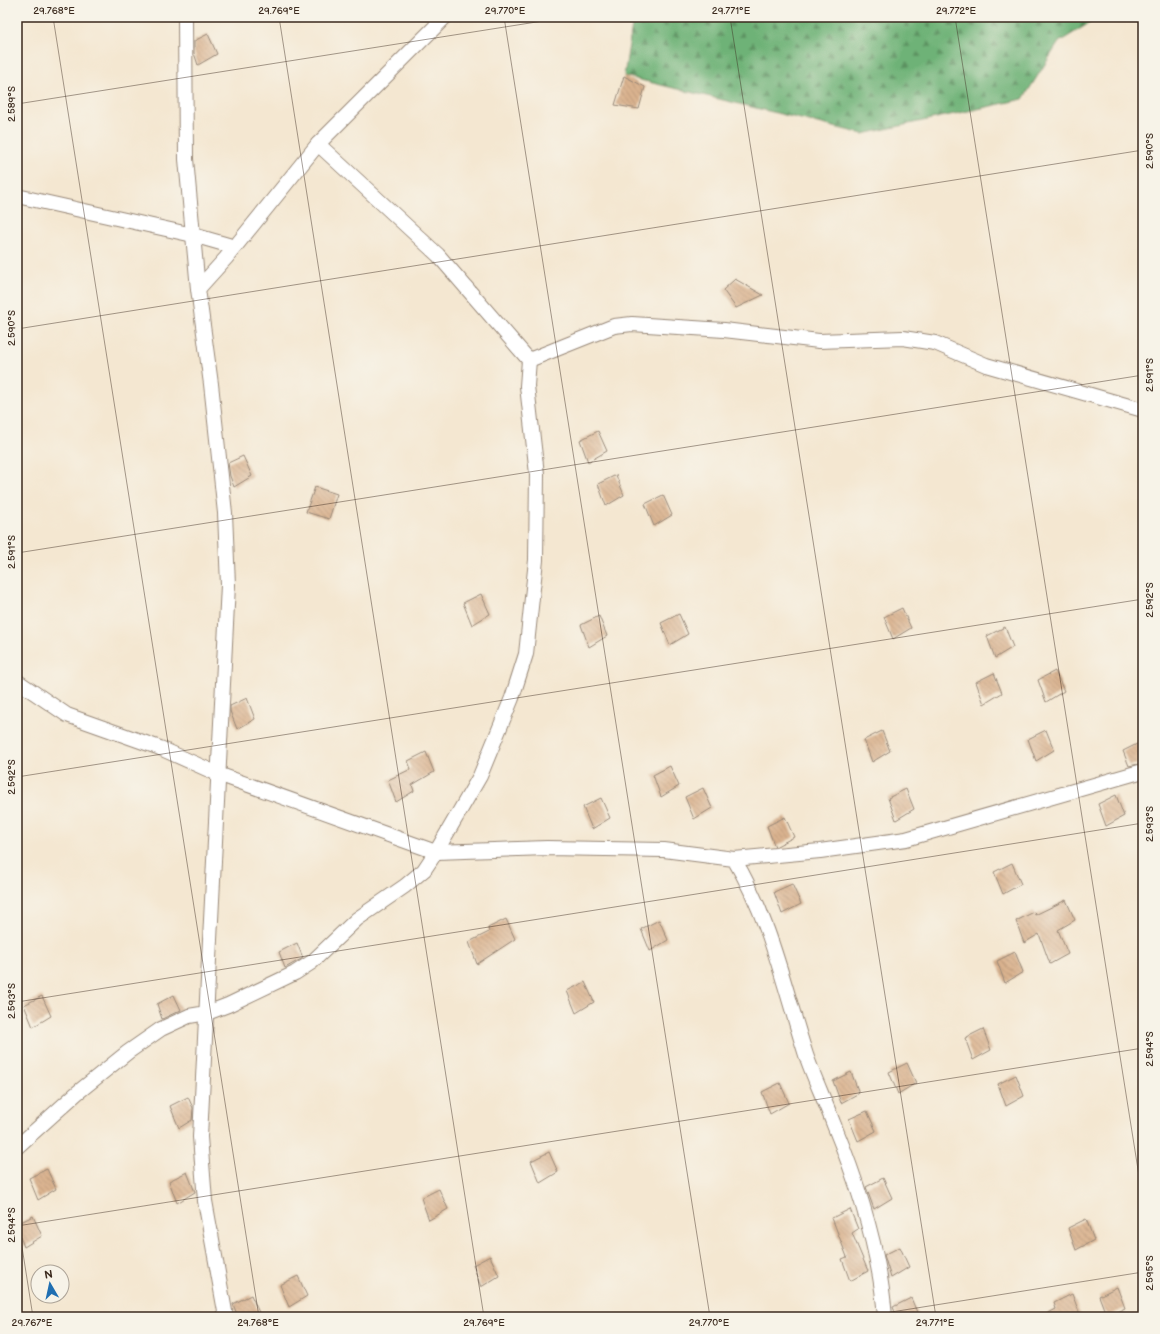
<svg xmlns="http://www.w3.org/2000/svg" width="1160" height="1334" font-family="'Balsamiq Sans',sans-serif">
  <defs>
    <pattern id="forest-firs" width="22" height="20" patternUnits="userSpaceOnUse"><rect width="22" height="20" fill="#6eb277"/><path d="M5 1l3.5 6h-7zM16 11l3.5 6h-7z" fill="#5c9161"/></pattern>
    <pattern id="building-back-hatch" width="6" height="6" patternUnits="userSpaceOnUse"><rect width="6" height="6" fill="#dab38f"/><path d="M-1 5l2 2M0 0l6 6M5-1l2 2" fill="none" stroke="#b29274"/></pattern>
  </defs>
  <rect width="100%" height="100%" fill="#f7f3e8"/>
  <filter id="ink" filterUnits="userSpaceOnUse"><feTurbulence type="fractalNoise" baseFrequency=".025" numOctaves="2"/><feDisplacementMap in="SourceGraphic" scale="8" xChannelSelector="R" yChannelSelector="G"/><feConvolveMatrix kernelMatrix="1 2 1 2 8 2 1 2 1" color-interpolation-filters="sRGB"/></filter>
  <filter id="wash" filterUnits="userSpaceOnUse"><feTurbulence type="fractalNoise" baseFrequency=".012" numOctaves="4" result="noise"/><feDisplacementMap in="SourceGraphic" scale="16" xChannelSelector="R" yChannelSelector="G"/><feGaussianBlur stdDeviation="0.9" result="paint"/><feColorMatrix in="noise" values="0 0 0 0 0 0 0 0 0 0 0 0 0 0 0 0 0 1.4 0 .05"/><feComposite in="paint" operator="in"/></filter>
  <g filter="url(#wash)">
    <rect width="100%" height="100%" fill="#f4e7d1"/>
    <path fill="url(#forest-firs)" stroke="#546e4a" d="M645,17h454l-40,25 -36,57 -160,35 -239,-58 8,-50z"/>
    <g id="blocks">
      <g fill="url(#building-back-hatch)">
        <path d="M208,34l9,20 -19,11 -4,-12v-12z"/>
        <path d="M624,76l21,11 -6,22 -24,-4z"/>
        <path d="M735,279l28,16 -27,13 -13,-18z"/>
        <path d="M598,431l9,20 -19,11 -8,-22z"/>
        <path d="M243,456l9,20 -18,11 -4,-11 -2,-13z"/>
        <path d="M616,475l8,20 -18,11 -8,-22z"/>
        <path d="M315,487l22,7 -8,25 -23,-7z"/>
        <path d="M663,495l9,20 -18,11 -9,-22z"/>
        <path d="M481,594l9,20 -18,11 -9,-22z"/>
        <path d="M902,608l9,20 -18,11 -9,-22z"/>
        <path d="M679,614l9,20 -18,11 -9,-22z"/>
        <path d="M599,616l8,20 -18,11 -8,-22z"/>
        <path d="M1005,627l8,20 -18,11 -8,-22z"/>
        <path d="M1055,671l9,20 -18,11 -8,-22z"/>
        <path d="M994,673l8,20 -18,11 -8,-22z"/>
        <path d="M247,698l8,21 -18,10 -7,-18v-5z"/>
        <path d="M1046,730l8,20 -18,11 -8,-22z"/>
        <path d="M882,731l8,20 -18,11 -8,-22z"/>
        <path d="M1143,741v22l-14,3 -6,-15z"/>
        <path d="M426,752l8,20 -22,13 2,6 -18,11 -8,-22 23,-11 -3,-8z"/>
        <path d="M670,766l9,20 -18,11 -8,-22z"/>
        <path d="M703,788l9,20 -18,11 -9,-22z"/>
        <path d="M906,789l8,20 -18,11 -8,-22z"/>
        <path d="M1116,795l8,21 -18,10 -8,-22z"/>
        <path d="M601,798l9,20 -18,11 -9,-22z"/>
        <path d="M785,817l9,20 -19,10 -8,-21z"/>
        <path d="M1012,863l9,21 -18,10 -9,-22z"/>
        <path d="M792,884l9,20 -19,10 -8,-22z"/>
        <path d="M1066,900l9,20 -17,10 10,24 -18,10 -11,-30 -15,9 -8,-22 18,-9 1,3z"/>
        <path d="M506,919l9,20 -38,25 -8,-22 20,-10 -1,-4z"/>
        <path d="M659,920l9,20 -18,11 -9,-22z"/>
        <path d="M297,943l6,15 -18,10 -6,-16z"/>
        <path d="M1015,952l8,20 -18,11 -8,-22z"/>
        <path d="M585,982l9,20 -18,11 -9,-22z"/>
        <path d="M174,995l7,15 -19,9 -5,-15z"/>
        <path d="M42,996l9,20 -18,11 -9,-22z"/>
        <path d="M983,1029l8,21 -18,10 -8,-22z"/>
        <path d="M907,1063l9,20 -18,11 -9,-22z"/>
        <path d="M851,1072l8,21 -18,10 -8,-22z"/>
        <path d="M1016,1075l8,21 -18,10 -8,-22z"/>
        <path d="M780,1083l9,20 -19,11 -8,-22z"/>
        <path d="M188,1097l5,11 -1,12 -13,8 -9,-22z"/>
        <path d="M867,1111l9,20 -18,10 -9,-22z"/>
        <path d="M549,1152l9,20 -18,11 -9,-22z"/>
        <path d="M47,1169l9,20 -18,11 -9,-22z"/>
        <path d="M187,1172l8,20 -18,11 -8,-22z"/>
        <path d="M883,1178l9,20 -18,11 -8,-22z"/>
        <path d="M439,1189l9,20 -19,11 -8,-22z"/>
        <path d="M850,1209l8,20 -6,4 16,38 -18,10 -8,-22 5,-2 -15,-39z"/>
        <path d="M33,1216l9,20 -18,11 -7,-18v-5z"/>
        <path d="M1086,1219l8,21 -18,10 -8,-22z"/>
        <path d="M900,1247l9,20 -18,11 -7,-23z"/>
        <path d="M490,1256l9,20 -18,11 -8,-22z"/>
        <path d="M298,1276l9,20 -18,11 -9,-22z"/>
        <path d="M1117,1287l8,21 -18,9 -8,-21z"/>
        <path d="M1072,1294l9,23h-40l15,-8 -2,-6z"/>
        <path d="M251,1295l10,22h-23l-5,-13z"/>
        <path d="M911,1298l8,19h-22l-4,-10z"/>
      </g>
    </g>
  </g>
  <g filter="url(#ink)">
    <use href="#blocks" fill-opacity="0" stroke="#988878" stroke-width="1"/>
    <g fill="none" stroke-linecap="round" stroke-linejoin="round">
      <defs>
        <g id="street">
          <path d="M185,17l1,142 12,130 13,95 14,129 3,72 -28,552 5,64 21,116"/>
          <path d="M17,196l176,39 42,12"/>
          <path d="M198,289l28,-31 92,-114 127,-127"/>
          <path d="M529,360l85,-34 18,-2 92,6 95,11 84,-3 32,5 51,22 157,45"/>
          <path d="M17,681l50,34 93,33 58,26 218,78 111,-4 117,2 70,9c37,62 50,128 72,196 8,23 19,46 28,70 25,61 46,126 51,192"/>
          <path d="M734,859l86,-8 86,-12 237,-68"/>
          <path d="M17,1147l60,-54 51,-41 33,-23 28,-13 18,-3 21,-8 67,-32 17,-11 45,-43 48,-33 19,-16 12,-18 44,-76 32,-78 14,-44 10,-94 1,-86 -10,-88 2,-26 -91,-105 -120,-111"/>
        </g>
      </defs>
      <use href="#street" stroke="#988878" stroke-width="16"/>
      <use href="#street" stroke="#fff" stroke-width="14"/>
    </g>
  </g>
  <path fill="none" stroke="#3b2a1e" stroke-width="1" stroke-opacity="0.45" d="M53,17l206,1300M279,17l205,1300M504,17l206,1300M730,17l206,1300M955,17l188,1184M17,104l551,-87M17,329l1126,-179M17,553l1126,-178M17,777l1126,-178M17,1002l1126,-179M17,1215l16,102M17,1226l1126,-178M860,1317l283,-45"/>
  <rect width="1160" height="1334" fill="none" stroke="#f7f3e8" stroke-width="44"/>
  <g transform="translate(50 1284) rotate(351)"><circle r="19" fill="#f7f3e8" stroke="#aca397"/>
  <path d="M0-3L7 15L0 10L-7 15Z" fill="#1f6fb2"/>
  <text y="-6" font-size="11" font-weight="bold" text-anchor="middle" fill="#3b2a1e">N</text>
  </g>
  <rect x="22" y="22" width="1116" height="1290" fill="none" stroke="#3b2a1e" stroke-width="1.5"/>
  <g font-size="10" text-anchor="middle" fill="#3b2a1e">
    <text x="54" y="14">29.768°E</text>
    <text x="279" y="14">29.769°E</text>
    <text x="505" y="14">29.770°E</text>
    <text x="731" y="14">29.771°E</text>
    <text x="956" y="14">29.772°E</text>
    <text transform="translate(11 104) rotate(-90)" y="4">2.589°S</text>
    <text transform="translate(1149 151) rotate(-90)" y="4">2.590°S</text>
    <text transform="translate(11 328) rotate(-90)" y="4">2.590°S</text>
    <text transform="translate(1149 375) rotate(-90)" y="4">2.591°S</text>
    <text transform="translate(11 552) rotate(-90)" y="4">2.591°S</text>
    <text transform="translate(1149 600) rotate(-90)" y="4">2.592°S</text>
    <text transform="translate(11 777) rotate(-90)" y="4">2.592°S</text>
    <text transform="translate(1149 824) rotate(-90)" y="4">2.593°S</text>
    <text transform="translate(11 1001) rotate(-90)" y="4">2.593°S</text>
    <text transform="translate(1149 1049) rotate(-90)" y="4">2.594°S</text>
    <text transform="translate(11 1225) rotate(-90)" y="4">2.594°S</text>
    <text transform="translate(1149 1273) rotate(-90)" y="4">2.595°S</text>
    <text x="32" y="1326">29.767°E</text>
    <text x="258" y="1326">29.768°E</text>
    <text x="484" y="1326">29.769°E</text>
    <text x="709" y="1326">29.770°E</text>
    <text x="935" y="1326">29.771°E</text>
  </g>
</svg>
